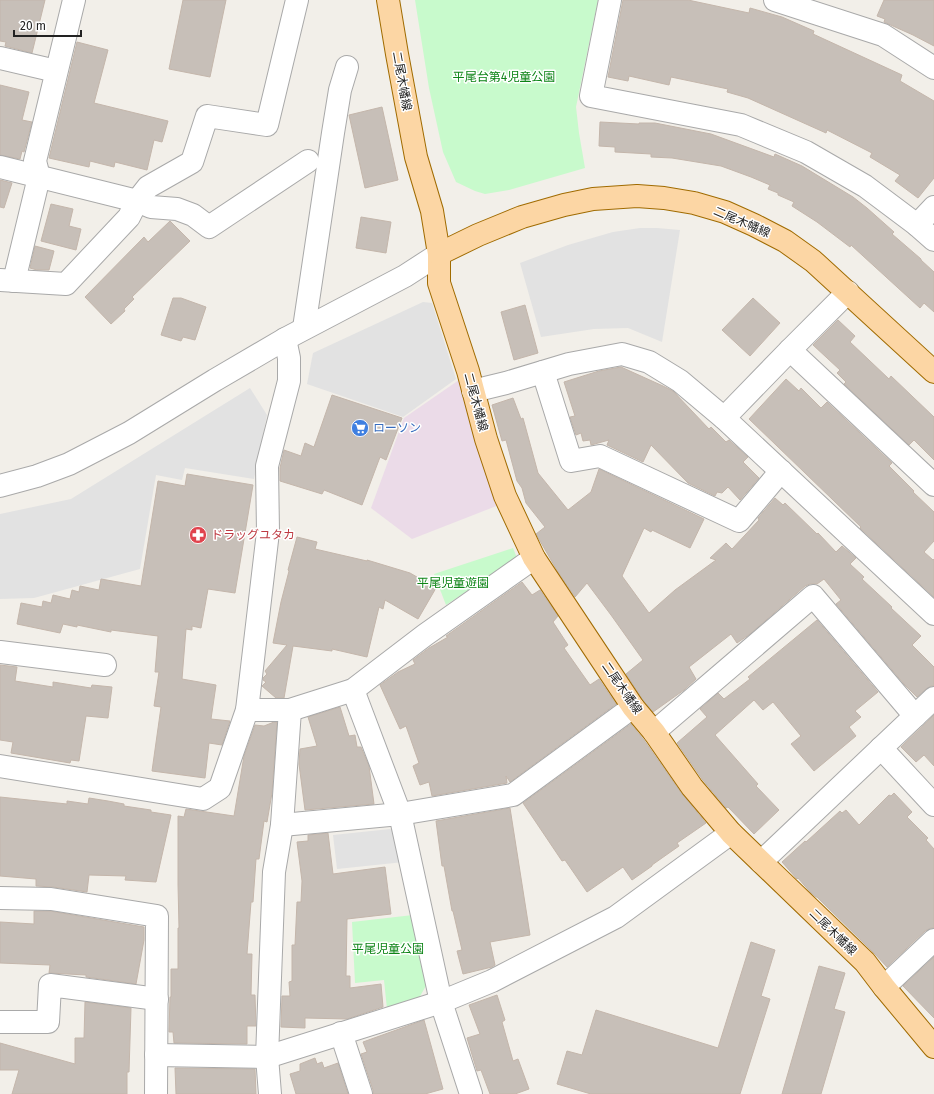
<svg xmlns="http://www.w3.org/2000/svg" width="934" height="1094" font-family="'Fira Sans','Noto Sans JP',sans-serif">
  <rect width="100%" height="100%" fill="#f2efe9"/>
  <path fill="#ebdbe8" d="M459,380l40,125 -87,34 -41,-31 33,-90z"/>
  <g fill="#c8facc">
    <path d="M415,0h183l-22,107 3,26 6,35 -76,22 -24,4 -10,-3 -19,-9 -13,-30 -14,-64z"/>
    <path d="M513,548l4,10 -71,47 -12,-31z"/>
    <path d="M413,915l14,69 -8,14 -32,11 -3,-29 -29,3 -3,-61z"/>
  </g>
  <g fill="#e2e2e2">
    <path d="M640,228h17l23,2 -18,112 -34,-14 -34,1 -53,8 -21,-74 48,-18 45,-13z"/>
    <path d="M423,302l9,1 24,76 -53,38 -96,-33 6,-31z"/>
    <path d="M250,388l17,27 -13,64 -69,-11 -3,12 -26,-5 -16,94 -106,29 -34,1v-85l71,-15z"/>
    <path d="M390,829l12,7 2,26 -67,7 -4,-34z"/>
  </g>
  <g fill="#c7bfb8" stroke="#c4b6ab">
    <path d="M0,0h45l-13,53 -27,-7 1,-4 -6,-1z"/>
    <path d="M183,0h43l-16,77 -41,-8z"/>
    <path d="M623,0h65l61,13 1,-5 32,9 32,14 -1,3 89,41 -2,6 34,20v77l-16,20 -23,-17 5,-6 -30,-18 2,-4 -45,-23 -1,3 -78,-35 -21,-6 1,-3 -57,-12 -2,8 -40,-9 -1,5 -20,-4z"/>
    <path d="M884,0h50v46l-21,-11 -29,-13 1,-3 -8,-3z"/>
    <path d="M77,42l31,8 -14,53 74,18 -6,21 -8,-2 -7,30 -32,-8 -1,5 -24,-6 -1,6 -40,-9z"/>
    <path d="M0,85l29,7 -7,28 10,2 -8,30 -2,-1 -2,8 -20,-4z"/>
    <path d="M382,107l16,73 -33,8 -16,-73z"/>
    <path d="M600,122l39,2v-1h16l56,11 63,23 1,-3 27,12 51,31 14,11 27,24 -2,2 29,25v1l13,12v40l-10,-9 -4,5 -69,-63 -1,2 -33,-25 -25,-16 2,-4 -16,-7v-2l-10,-4 2,-4 -19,-8 -30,-11 -49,-8 -21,-1v-3l-36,-2v-5l-16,-1z"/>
    <path d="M0,180l12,3 -8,25 -4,-1z"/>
    <path d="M51,204l22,5 -4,17 12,3 -5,21 -35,-9z"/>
    <path d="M361,217l30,5 -5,31 -30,-5z"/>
    <path d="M170,221l20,20 -58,56 2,2 -10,10 1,2 -14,13 -26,-27 59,-60 4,5z"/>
    <path d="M35,246l19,5 -5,19h-12l-7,-2z"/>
    <path d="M173,298h8l25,9 -11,33 -12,-3 -2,4 -20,-6z"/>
    <path d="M753,298l27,25 -30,33 -28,-26z"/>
    <path d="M525,305l13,48 -24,7 -13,-48z"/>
    <path d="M838,320l17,16 -5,6 39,37 2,-3 43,41v43l-20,-20 -5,5 -65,-61 2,-2 -9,-9 3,-3 -27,-25z"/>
    <path d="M621,367l42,19 10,5 36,38 2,-2 15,15 3,-2 19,17 -5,5 16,16 -19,22 -12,-13 -6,6 -5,-1 -2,4 -27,-13 -37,-38 -8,17 -36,-17 2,-5 -18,5 -1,-5 -7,1 -2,-8 -5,2 -6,-18 5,-1 -11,-34 35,-11z"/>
    <path d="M786,379l13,12 2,-3 20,20 6,-6 65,61 -3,3 25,25 -1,1 21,20v29l-10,11 9,8 1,-1v38l-74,-69 1,-1 -112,-108z"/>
    <path d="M332,395l70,23 -16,42 -6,-3 -18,48 -38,-15 -2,4 -42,-13v-13l4,-18 17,6 4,-13 9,4z"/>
    <path d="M513,398l8,21 2,-1 15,55 30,37 23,-18 8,-23 105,50 -14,29 -38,-18 -1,2 -7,-4 -22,48 27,37 26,-23 41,-30 -6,-2 16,-15 6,6 27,-29 -1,-2 17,-20 8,7 2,-2 32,31 1,-1 18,19 6,-6 14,12 -6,6 14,13 -2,2 30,28 -1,1 30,28 -9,9 22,22v19h-3l-5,3 -9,8 -13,-13 -68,-80 5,-4 -17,-21 -7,5h-7l-5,2 -55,48 -13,9 -6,-9 -42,33 7,12 -12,11 -31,22 -10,-12 -17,-26 17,-14 -32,-45 -24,-32 -12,14 -17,-25 -22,-38 9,-7 -19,-24 -4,-15 -5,-7 -11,-41 -4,1 -10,-36z"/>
    <path d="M187,474l66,11 -18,108 -27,-4 -7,39 -9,-2v4l-6,-1 -4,50 34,6 -5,34 19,2 -8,24 -13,-2 -4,35 -53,-7 9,-64 -7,-1 5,-34h-4l3,-36 -47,-6v2l-34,-7v2l-14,-3 -3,9 -43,-9 4,-21 21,4 1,-6 8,2 2,-8 17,4 2,-9 7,2 1,-6 19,4 2,-11 40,7 17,-105 27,5z"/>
    <path d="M297,537l20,5 -2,7 52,12v-1l43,13 26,15 -18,31 -33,-19 -2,9 -4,-2 -12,50 -35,-8v2l-39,-5 -9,52h-8l-14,-12 4,-4 -3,-2v-2l4,-4 -2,-3 22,-26 -14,-2 8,-41 8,-31 -1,-1z"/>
    <path d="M522,582l10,13 8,-5 18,26 -5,6 15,23 -4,3 26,37 9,-6 17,25 -106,78 -4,-6 1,7 -75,13 -3,-14 -9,3 -7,-19 6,-3 -13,-37 -6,3 -20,-44 18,-13 17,-8 -2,-4 16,-12 19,-11 -2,-1z"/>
    <path d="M817,620l61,72 -23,19 6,6 -12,10 7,9 -42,35 -23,-27 10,-8 -28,-34 -10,8 -9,-10 -39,35 43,49 -2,2 23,24 -25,24 -26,-27 -2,1 -24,-29 -25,-36 30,-26 -7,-8 18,-16 6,6 26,-20 -2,-2z"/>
    <path d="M0,665l17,2 -2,14 38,6v-5l38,6 1,-3 20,2 -4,31 -22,-2 -7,45 -8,-1 -1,3 -59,-10 2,-11 -13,-2z"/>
    <path d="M340,707l9,29 6,-1 2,12h4l8,19 5,38 -69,6 -6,-46 1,-15 17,-3 -9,-29z"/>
    <path d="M934,715v51l-10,-11 -8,7 -15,-15z"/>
    <path d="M274,722h3l-5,71 -5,29 -3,-1 -5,38h-3l-3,43h-2l-4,52h5l-1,41h4l1,31h-9v18l-73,-1 -1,-11h-4l1,-35h1v-28h7v-41h1l-1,-44v-68l6,1 2,-8 48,7 10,-60 11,-31 9,1z"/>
    <path d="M631,724l13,16 38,54 24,29 -29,20 2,3 -27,19v1l-20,14 -9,-13 -36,25 -22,-32 -3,1 -39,-58z"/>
    <path d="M894,793l18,19 -5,5 21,21 -2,2 8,9v79h-3l-6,3 -38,36 -13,-14 -57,-56h-1l-5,-4 -13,-15 -1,1 -15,-17 23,-21 1,1 34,-31 2,2 4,-3 13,15 30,-30 2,1z"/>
    <path d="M0,797l67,7v-3l21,3 1,-6 19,3 16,3v2l27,4v2l20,3 -15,67 -31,-2 1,-4 -37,-1 -2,17 -34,-5 -17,-1v-7l-36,-3z"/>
    <path d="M510,808l20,127 -40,7 5,23 -3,2 -29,7 -6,-23 5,-1 -9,-39h-1l-8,-45h-2l-6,-45z"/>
    <path d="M328,833l5,41 52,-7 6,47 -44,5 -1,57h4v12l31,-4 2,23 -36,12 -42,-1v10l-24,-1 1,-31h8l-1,-14 3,-1v-36h3l2,-43h4l1,-21 -5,-39 11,-1v-6z"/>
    <path d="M34,911h16l94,16v13l-8,44 -50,-7v-2l-37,-2 1,-8 -50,-2v-41l34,2z"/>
    <path d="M751,942l24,8 -14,46 9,3 -30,95h-149l-34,-10 10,-33 15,4 14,-45 122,38z"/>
    <path d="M934,957v61l-31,-32z"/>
    <path d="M819,966l26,7 -11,36 11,3 -24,82h-39z"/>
    <path d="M497,995l8,25 -3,2 11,39 5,-2 11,30 -14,5h-25l-9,-24 -4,1 -10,-33 13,-4 -11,-29z"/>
    <path d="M85,1002l46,6 -2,64h-2v22h-115l7,-24h-19v-27l75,21v-26h9z"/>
    <path d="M424,1020l19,69 -18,5h-52v-4l-12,-36 6,-2 -4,-10z"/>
    <path d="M315,1058l2,6 5,-2 2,6 14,-5 10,31h-52l-6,-20 10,-3v-7z"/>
    <path d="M175,1068l80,1 1,25h-80z"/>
  </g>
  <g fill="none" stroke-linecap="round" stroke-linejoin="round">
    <defs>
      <g id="minor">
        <path d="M610,0l-19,96 150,29 65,27 59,34 52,39 17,15"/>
        <path d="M775,0l108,35 51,33"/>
        <path d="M0,58l56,13"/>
        <path d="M0,167l137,34 14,6 26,2 16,6 16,12 99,-66"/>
        <path d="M917,225l17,-18"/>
        <path d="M0,280l66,4 63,-67 8,-16 11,-14 44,-25 15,-46 60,9 30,-125"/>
        <path d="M14,281l25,-104 -4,-16 39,-161"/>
        <path d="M304,328l29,-195 7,-43 7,-23"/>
        <path d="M790,350l144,135"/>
        <path d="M543,372l28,89 29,-5 139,65 42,-50"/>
        <path d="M473,391l33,-8 63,-19 53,-10 27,8 31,19 44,37 210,196"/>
        <path d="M724,418l66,-68 58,-58"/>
        <path d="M0,486l37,-10 32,-12 60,-31 86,-53 70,-41 120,-63 34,-22"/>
        <path d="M0,652l105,13"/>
        <path d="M353,690l47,124 41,188 30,92"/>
        <path d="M247,710h43l63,-20 72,-55 109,-77"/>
        <path d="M654,732l159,-136 102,120"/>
        <path d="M881,748l53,57"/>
        <path d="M0,766l203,33 17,-11 27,-78 21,-178 -1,-66 22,-85v-23l-4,-19"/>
        <path d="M282,825l118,-11 113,-19 120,-88"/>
        <path d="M761,862l173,-164"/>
        <path d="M0,898l51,1 106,17 -1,178"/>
        <path d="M884,987l50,-47"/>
        <path d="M0,1022h48l2,-37 107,14"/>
        <path d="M341,1033l20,61"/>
        <path d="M156,1055l111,2 174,-55 51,-21 124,-64 115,-84"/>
        <path d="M270,1094l-3,-37 7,-185 8,-47 8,-115"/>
      </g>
      <g id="major">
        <path d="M388,0l9,54 19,103 16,54 7,43v29l29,88 18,68 19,57 29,62 99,149 21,25 38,55 39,46 134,129 19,25 50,60"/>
        <path d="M439,254l39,-19 44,-18 42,-12 29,-6 44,-3 27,2 30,5 31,9 29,13 31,16 28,20 121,111"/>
      </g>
    </defs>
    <use href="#minor" stroke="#a9a9a9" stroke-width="24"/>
    <use href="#major" stroke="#a06b00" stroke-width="24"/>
    <use href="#minor" stroke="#fff" stroke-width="22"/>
    <use href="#major" stroke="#fcd6a4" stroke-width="22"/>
  </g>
  <defs>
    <symbol id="supermarket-disc" viewBox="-11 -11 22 22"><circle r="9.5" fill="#3f7fe0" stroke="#fff"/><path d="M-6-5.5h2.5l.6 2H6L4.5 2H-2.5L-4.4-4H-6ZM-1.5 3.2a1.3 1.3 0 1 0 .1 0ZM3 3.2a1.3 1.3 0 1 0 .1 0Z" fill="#fff"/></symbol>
    <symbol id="pharmacy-disc" viewBox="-11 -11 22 22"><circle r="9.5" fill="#e0444e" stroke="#fff"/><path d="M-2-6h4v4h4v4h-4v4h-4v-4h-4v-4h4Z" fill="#fff"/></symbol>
  </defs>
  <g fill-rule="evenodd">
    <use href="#supermarket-disc" x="350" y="418" width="20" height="20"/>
    <use href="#pharmacy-disc" x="188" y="525" width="20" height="20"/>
  </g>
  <g text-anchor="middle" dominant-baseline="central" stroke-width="3" stroke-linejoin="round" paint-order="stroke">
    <g font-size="12" fill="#0c8416" stroke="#fff">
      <text x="504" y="77">平尾台第4児童公園</text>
      <text x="453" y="583">平尾児童遊園</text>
      <text x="388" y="949">平尾児童公園</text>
    </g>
    <g font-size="12" fill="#222" stroke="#fff">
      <text transform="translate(402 81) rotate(80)">二尾木幡線</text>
      <text transform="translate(742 222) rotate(23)">二尾木幡線</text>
      <text transform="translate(476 402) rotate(75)">二尾木幡線</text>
      <text transform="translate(622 688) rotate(55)">二尾木幡線</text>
      <text transform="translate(833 932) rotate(44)">二尾木幡線</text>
    </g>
    <g font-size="12" fill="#366cbe" stroke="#fff" text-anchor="start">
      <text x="373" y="428">ローソン</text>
    </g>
    <g font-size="12" fill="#be3a42" stroke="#fff" text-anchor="start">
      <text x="211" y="535">ドラッグユタカ</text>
    </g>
  </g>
  <path d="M14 30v6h67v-6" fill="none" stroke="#222222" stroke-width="2"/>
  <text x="20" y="30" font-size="12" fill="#222222" stroke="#ffffff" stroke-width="3" paint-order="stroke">20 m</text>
</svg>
